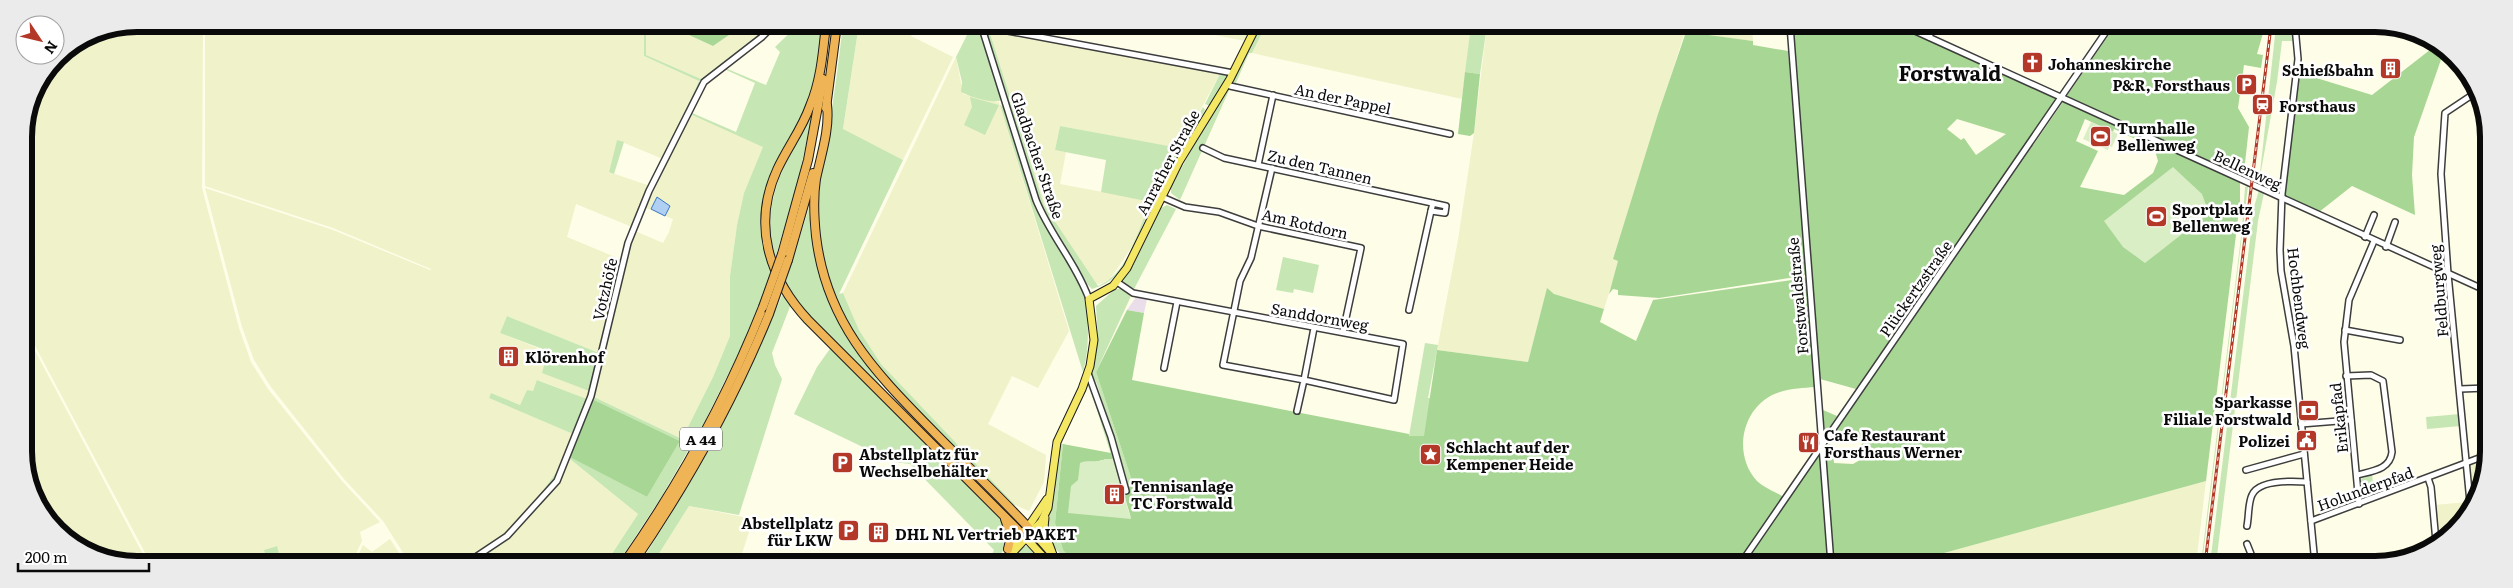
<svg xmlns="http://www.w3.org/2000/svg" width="2513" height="588" font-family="Literata,serif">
  <rect width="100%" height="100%" fill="#fefde8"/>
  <path fill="#e9dee9" d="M1136,297l11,2 -3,14 -17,-3z"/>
  <g fill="#f0f2ca">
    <path d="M137,24h66l-1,164 37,140 12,34 17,27 74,92 38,41 -20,10 2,9 -10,21h-71l-5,-16 -12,4 3,12h-117l-125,-235 -1,-197 8,-37 25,-36 37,-25z"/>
    <path d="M205,24h439v32l55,25 -36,78 -46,-19 -8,32 41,14 -18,41 -56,-23 -9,33 53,22 -21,94 -92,-37 -7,17 48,19 -5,21 46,18 -2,8 -49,-19 -5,12 -6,-2 -7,15 -29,-12 -2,5 84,36 -15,36 -28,38 -34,35 -31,19h-56l-26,-41 -39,-42 -73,-92 -17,-27 -12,-33 -37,-139 128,42 97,40 1,-1 -98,-41 -128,-42z"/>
    <path d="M646,24h19l48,22 32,-22h27l-71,55 -55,-24z"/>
    <path d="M859,24h58l-6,12 42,21 -50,103 -60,-30z"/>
    <path d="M1163,25h90l-8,16z"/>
    <path d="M1266,25h205l-9,74 -210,-46z"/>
    <path d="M1487,25h200l-74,234 6,2 -15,48 -50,-15 -7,-5 -19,73 -91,-12 21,-110 16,-107z"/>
    <path d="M1690,25h62l1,16 -57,-7 -7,-2z"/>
    <path d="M988,27l233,45 -42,77 -119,-23 -5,24 11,2 -6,32 91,17 -17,43 -24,35 -7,4 -8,2 -51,-80z"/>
    <path d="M956,57l7,37 36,8 70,229 -31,57 -26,-12 -24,48 58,31 -2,27 -15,29 -14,-6 -134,-141 -22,-34 -16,-37z"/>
    <path d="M690,114l74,32 -20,47 -7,32 -7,51v60l-17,41 -31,62 -88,-42 39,-162 2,-4 28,12 6,-11 4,-13 -27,-11z"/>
    <path d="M25,332l33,62 89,168h-32l-58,-31 -31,-58z"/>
    <path d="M2487,458v15l-15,25 -3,-32z"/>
    <path d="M570,459l68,55 -32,49 -134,-1 21,-12 68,-71z"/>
    <path d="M2206,481l-10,83h-292z"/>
    <path d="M2468,502l-18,34 -13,6 -3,-37z"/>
    <path d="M689,506l64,13 -14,44h-86z"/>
    <path d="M390,539l15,23h-50l8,-17 9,7z"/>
  </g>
  <g fill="#c6e6b4">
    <path d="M644,24h2v31l55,24 71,-55c-13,14 -56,53 -73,57l1,2 -37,76 36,-78 -55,-25z"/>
    <path d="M799,24h25l-2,19 -12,59 -39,69 -10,37 1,26 10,35 -8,23 -21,52 -38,77 -43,75 -44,67h-12l32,-49 -68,-55c-18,41 -60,80 -98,103l25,-16 66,-74 12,-27 -4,12 76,40 33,-56 -88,-42 31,-131 10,-33 -39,162 88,42 31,-62 17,-41v-60l7,-51 7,-32 19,-46 -73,-33v-2l46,20 19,-49 -31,-14 1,-1 41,17 14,-33 -5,-5z"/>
    <path d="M843,24h16l-16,105 60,31 -64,134 4,-1 16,37 22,34 134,141 -3,2c-66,-66 -167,-148 -187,-242 -4,-18 -5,-38 -6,-57 0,-28 6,-55 10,-82 6,-34 10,-68 14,-102z"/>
    <path d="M972,25h6l24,75c-11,4 -31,-3 -41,-8l1,-10 -6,-25z"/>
    <path d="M1260,25h6l-14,28h-3l-14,32 -4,1 -51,114 -9,-7v-6z"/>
    <path d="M1471,25h16l-7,49 -15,-2z"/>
    <path d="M2276,26h16l1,15h-11l-5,41 -18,100z"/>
    <path d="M988,27l56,178 54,81c32,-13 39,-57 53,-84l-50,-10 5,-32 -51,-10 5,-24 119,22 24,-41 2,3 -48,90c-23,27 -21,77 -65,89l-4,-4 -38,-60 -9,-19 -56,-177z"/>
    <path d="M1221,72l6,1 1,4 -18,29 -5,-2z"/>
    <path d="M970,97l29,8 -14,30 -21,-10 8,-18z"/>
    <path d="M1000,105l4,2c10,31 18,62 29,91 12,32 33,58 47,88 10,21 10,63 3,86z"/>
    <path d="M813,111l-17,79 -21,68c-16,-60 12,-96 38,-147z"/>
    <path d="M617,140l7,2 -10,32 -5,-2z"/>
    <path d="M2248,186l-46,378h-1l41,-335 3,-42z"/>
    <path d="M2259,190l5,3 -6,28 -42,343h-6l44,-357z"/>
    <path d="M812,198l1,29 30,101 40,61 -75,-75 -23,-30z"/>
    <path d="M1167,205l9,4 -43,82 -9,-7 -1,-4 10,-14 28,-58z"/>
    <path d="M1283,257l36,8 -6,28 -19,-4 -1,4 -17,-3z"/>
    <path d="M620,259l2,3 -30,127 -3,2 -47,-18 6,-22 -48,-18 7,-17 92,37z"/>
    <path d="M1115,289h6l10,7 -35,76 37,112 -5,2 -31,-102 -6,-11 7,-32 -2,-35z"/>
    <path d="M782,295l9,9 -19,49 3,12 7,14 -43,136 -50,-9 -36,57h-13c58,-89 102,-170 142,-268z"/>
    <path d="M1425,343l13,2 -10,53h3l-6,38h-16z"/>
    <path d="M832,346l171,174 4,23 -11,20h-8l6,-13 -84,-86 -16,-2 -100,-48 23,-47z"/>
    <path d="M537,380l50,19 -1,6 -29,73 -27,30 28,-38 15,-36 -84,-36 2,-5 29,12 7,-15 6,1z"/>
    <path d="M1090,383l32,97h-3l-30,-95 -29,58 3,1 -8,79 8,27 11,13h-5l-16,-17 -8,-23 9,-33 5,-47 27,-59z"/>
    <path d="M2460,414l1,12 -34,3 -1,-12z"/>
    <path d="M2372,474l2,21 -9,2 -4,-6v-12z"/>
    <path d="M277,546l4,16h-14l-3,-12z"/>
    <path d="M1028,546l18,17h-19l-1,-8 -3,-1 -7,9h-8l13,-16z"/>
  </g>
  <g fill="#a8d694" fill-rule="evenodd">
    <path d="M665,24h80l-32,22z"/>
    <path d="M1792,25h106l158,73v4l-200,287 -36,-10 -2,-5zM1957,119l49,15 -30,21 -12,-17 -3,2 -14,-11z"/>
    <path d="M2115,26h150l-8,28 6,1 -2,13 -17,-3 -6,43 11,19 -5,45 -3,5 -175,-80z"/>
    <path d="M1686,32l67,9v4l35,6 18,223 -4,2 -143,22 -41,-3v-5l-5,-1 -4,5 9,-33 -5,-2 45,-145z"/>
    <path d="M2435,46l9,5 -30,86 -2,38 3,40 -63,-29 -33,26 -35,-15 16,-124 72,22z"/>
    <path d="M1465,72l15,2 -6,59 -4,3 -12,-2z"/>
    <path d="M2063,102l58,26v4l-7,-3 -1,3 -28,-13 -9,22 22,10 -18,36 44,8 29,-22 5,-12 -4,-14 -30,-13 3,-3 113,51v20l-34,279 -302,83h-71l-9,-116 5,-4 3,1 2,18 19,1 7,-4 2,-19 -16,-1v-2l-14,-3z"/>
    <path d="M1806,278l9,109c-11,1 -24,1 -35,5 -37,11 -49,61 -23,89 7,7 19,11 27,16l-46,66h-664l-11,-13 -8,-27 8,-79 48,9 2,6c-11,0 -16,4 -29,3l47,56 -8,-27 10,-7 -37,-112 31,-62 17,3 -12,67 277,54v2h15l13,-86 91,12 19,-74 7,6 50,15 -4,13 36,19 17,-41z"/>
    <path d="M592,399l88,42 -33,56 -77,-40z"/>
    <path d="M1823,410l14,6 -12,18z"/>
    <path d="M1819,455l10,109 -86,-1 73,-106z"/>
  </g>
  <g fill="#daeec6">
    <path d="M2091,122l27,12 -6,13 -3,-1 -1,4 -25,-11z"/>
    <path d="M2173,167l29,27 7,19 -64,50 -22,-16 -19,-26z"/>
    <path d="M1105,459h8l18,60 -63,-6 3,-27 7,-6 2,-17c9,-4 16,1 25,-4z"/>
  </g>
  <path fill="#afcff3" stroke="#3978c8" d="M657,197l13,9 -5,10 -14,-7z"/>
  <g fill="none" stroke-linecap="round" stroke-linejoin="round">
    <defs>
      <g id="minor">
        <path d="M981,25l55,175c14,35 40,63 53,99"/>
        <path d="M1790,25l41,539"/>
        <path d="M1902,25l585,266"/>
        <path d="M981,26l252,47"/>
        <path d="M2295,26l3,33 -16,135 -2,56 1,21 13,75 21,218"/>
        <path d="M1929,37l5,-12"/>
        <path d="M1230,86l220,48"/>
        <path d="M1203,148l21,10 222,48 -1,7 -14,-2 2,-8"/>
        <path d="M1258,165l15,-70"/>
        <path d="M1272,168l-21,90 -11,23 -17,84 81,15 -7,31"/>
        <path d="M1162,197l23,10 34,5 39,14 103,22 -18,84"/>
        <path d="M2365,237l9,-22"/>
        <path d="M2386,247l9,-25"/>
        <path d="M1117,282l16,11 270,51 -9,56 -90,-20 10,-52"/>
        <path d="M1409,310l22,-99"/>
        <path d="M2345,330l55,10"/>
        <path d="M1164,368l13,-66"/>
        <path d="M2487,368v5"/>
        <path d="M1088,373l23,64 15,54"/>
        <path d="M2346,376l25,-1 12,6 9,71c-2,18 -20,19 -35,23"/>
        <path d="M2460,389l27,-1"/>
        <path d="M2301,424l50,-4"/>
        <path d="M2246,470l58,-16"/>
        <path d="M2428,478l3,9 5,55"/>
        <path d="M2470,502l-22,-228 -7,-100 4,-61 30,-20"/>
        <path d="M2359,504l-15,-162 5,-42 25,-59"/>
        <path d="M2311,521l176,-66"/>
        <path d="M2247,526c2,-10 1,-23 5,-31 7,-16 41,-14 55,-13"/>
        <path d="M2247,544l8,20"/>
        <path d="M468,562l39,-26 50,-55 34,-85 37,-153 21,-52 55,-109 58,-45 13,-13"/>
        <path d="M1741,563l369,-537"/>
      </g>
      <g id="major">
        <path d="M1045,518c-3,14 4,24 8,37"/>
        <path d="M1030,529l30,34"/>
        <path d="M1024,536l25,27"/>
        <path d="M1008,549l20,-22 19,-28"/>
        <path d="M1003,563l38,-41 7,-14 9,-66 25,-53 8,-23 4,-26 -5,-41 24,-13 14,-18 52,-106 51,-83 27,-54"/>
      </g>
      <g id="highway">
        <path d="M826,24c-3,28 -5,56 -16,82 -8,23 -23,42 -33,64 -25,55 -8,108 31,150l214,214"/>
        <path d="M827,105c3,24 -6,50 -11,74 -3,19 -2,38 0,57 10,85 57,134 113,191 33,34 67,66 99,100"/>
        <path d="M826,108l11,-84"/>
        <path d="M782,254l26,-94 15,-81"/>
        <path d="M788,260l25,-87"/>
        <path d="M1005,519l6,17 -3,13"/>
        <path d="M624,563c56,-80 103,-165 139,-256"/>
        <path d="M633,563c54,-79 100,-161 136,-249"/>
      </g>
    </defs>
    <use href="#minor" stroke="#3d3d3d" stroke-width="8"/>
    <use href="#major" stroke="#1b1b1b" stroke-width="9"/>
    <use href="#highway" stroke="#1b1b1b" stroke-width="10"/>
    <use href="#minor" stroke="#fff" stroke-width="5"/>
    <use href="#major" stroke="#f4e763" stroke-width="7"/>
    <use href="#highway" stroke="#efb455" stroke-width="8"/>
    <defs>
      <path id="rail" d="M2205,564l66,-538"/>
    </defs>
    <use href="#rail" stroke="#b43828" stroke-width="3"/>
    <use href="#rail" stroke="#fff" stroke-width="1" stroke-dasharray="4" stroke-linecap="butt"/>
    <defs>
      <g id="highway-bridge">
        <path d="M763,307l19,-53"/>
        <path d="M769,314l19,-54"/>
      </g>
    </defs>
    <use href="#highway-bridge" stroke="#1b1b1b" stroke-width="10" stroke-linecap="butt"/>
    <use href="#highway-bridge" stroke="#efb455" stroke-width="8"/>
  </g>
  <defs>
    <symbol id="church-square" viewBox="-11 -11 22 22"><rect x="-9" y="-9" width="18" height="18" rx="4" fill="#b43828" stroke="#fff"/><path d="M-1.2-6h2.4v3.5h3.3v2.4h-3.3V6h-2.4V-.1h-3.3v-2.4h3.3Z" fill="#fff"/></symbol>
    <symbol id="building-square" viewBox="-11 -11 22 22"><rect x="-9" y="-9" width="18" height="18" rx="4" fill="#b43828" stroke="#fff"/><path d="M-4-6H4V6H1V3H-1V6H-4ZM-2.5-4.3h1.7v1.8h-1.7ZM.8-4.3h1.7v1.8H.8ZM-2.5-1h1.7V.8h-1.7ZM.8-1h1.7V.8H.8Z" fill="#fff"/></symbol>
    <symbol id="parking-square" viewBox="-11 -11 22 22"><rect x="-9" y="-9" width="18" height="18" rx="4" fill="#b43828" stroke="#fff"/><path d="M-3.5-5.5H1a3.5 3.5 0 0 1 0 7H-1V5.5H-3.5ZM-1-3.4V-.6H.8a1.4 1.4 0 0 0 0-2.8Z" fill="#fff"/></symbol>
    <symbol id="station-square" viewBox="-11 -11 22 22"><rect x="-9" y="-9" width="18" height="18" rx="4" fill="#b43828" stroke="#fff"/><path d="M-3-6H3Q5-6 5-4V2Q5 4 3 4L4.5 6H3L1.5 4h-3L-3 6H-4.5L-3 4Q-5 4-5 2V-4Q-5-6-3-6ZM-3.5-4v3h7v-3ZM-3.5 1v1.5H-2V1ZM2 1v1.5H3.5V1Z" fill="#fff"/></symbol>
    <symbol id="stadium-square" viewBox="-11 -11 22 22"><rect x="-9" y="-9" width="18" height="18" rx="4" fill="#b43828" stroke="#fff"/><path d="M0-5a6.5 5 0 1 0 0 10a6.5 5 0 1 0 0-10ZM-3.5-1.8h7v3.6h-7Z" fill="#fff"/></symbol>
    <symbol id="bank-square" viewBox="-11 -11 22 22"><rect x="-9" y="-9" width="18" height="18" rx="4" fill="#b43828" stroke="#fff"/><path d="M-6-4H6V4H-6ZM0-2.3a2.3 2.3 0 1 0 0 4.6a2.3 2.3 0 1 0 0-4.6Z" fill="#fff"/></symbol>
    <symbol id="civic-square" viewBox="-11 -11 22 22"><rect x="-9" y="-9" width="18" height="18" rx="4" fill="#b43828" stroke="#fff"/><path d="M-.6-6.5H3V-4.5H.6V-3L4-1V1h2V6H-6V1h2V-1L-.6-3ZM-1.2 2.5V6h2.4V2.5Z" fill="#fff"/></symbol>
    <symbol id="restaurant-square" viewBox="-11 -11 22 22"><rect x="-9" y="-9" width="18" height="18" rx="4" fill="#b43828" stroke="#fff"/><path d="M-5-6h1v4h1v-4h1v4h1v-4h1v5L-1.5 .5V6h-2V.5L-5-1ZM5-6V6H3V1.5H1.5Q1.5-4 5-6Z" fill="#fff"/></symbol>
    <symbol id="sight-square" viewBox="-11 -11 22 22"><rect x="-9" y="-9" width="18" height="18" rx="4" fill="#b43828" stroke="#fff"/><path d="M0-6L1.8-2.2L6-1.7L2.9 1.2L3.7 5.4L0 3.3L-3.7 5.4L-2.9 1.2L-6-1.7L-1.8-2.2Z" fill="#fff"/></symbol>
  </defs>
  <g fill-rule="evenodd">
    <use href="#church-square" x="2020" y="50" width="25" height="25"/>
    <use href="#building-square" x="2378" y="56" width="25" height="25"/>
    <use href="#parking-square" x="2234" y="72" width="25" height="25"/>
    <use href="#station-square" x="2250" y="92" width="25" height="25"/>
    <use href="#stadium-square" x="2088" y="124" width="25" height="25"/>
    <use href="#stadium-square" x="2144" y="204" width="25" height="25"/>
    <use href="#building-square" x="496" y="344" width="25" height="25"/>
    <use href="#bank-square" x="2296" y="398" width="25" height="25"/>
    <use href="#civic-square" x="2294" y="428" width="25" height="25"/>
    <use href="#restaurant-square" x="1796" y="430" width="25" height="25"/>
    <use href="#sight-square" x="1418" y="442" width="25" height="25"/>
    <use href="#parking-square" x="830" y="450" width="25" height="25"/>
    <use href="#building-square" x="1102" y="482" width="25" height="25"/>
    <use href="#parking-square" x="836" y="518" width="25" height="25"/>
    <use href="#building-square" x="866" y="520" width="25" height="25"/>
  </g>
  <g text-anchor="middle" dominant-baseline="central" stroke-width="5" stroke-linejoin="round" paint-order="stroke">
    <rect fill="#fff" stroke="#545454" stroke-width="1" x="680" y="427.5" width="42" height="23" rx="4"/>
    <g font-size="14" font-weight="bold" fill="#0a0a0a">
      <text x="701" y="439">A 44</text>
    </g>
    <g font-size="15" font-weight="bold" fill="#0a0a0a" stroke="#fff" text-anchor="start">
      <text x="2048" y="63">Johanneskirche</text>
      <text x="2374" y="69" text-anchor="end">Schießbahn</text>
      <text x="2230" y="84" text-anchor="end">P&amp;R, Forsthaus</text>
      <text x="2279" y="105">Forsthaus</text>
      <text x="2117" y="127">Turnhalle<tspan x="2117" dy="17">Bellenweg</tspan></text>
      <text x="2172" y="208">Sportplatz<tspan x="2172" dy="17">Bellenweg</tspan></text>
      <text x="525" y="356">Klörenhof</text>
      <text x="2292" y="401" text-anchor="end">Sparkasse<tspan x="2292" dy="17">Filiale Forstwald</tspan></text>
      <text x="1824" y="434">Cafe Restaurant<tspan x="1824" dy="17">Forsthaus Werner</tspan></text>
      <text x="2290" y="440" text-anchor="end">Polizei</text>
      <text x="1446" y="446">Schlacht auf der<tspan x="1446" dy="17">Kempener Heide</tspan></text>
      <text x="859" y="453">Abstellplatz für<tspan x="859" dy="17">Wechselbehälter</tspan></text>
      <text x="1131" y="485">Tennisanlage<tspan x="1131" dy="17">TC Forstwald</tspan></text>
      <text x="833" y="522" text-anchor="end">Abstellplatz<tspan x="833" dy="17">für LKW</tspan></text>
      <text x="895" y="533">DHL NL Vertrieb PAKET</text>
    </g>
    <g font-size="15" fill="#0a0a0a" stroke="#fff">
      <text transform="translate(1343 98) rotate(12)">An der Pappel</text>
      <text transform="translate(1038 155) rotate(71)">Gladbacher Straße</text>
      <text transform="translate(1167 162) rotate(-62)">Anrather Straße</text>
      <text transform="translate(1320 166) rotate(13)">Zu den Tannen</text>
      <text transform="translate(2248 169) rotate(25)">Bellenweg</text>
      <text transform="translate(1305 223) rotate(13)">Am Rotdorn</text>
      <text transform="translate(1915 288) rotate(-55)">Plückertzstraße</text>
      <text transform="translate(604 289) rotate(-77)">Votzhöfe</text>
      <text transform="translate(2438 291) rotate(-95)">Feldburgweg</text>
      <text transform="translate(1797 296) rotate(-95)">Forstwaldstraße</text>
      <text transform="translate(2300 298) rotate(83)">Hochbendweg</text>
      <text transform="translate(1320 316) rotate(10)">Sanddornweg</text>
      <text transform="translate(2338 418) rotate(-96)">Erikapfad</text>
      <text transform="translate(2365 488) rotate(-20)">Holunderpfad</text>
    </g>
    <g font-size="20" font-weight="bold" fill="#0a0a0a" stroke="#fff">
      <text x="1950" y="72">Forstwald</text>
    </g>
  </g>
  <path d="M0 0H2513V588H0ZM137 32H2375A105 105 0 0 1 2480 137V451A105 105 0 0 1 2375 556H137A105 105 0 0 1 32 451V137A105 105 0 0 1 137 32Z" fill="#ebebeb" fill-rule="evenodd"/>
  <path fill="none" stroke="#0a0a0a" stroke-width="6" d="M137 32H2375A105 105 0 0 1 2480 137V451A105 105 0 0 1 2375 556H137A105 105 0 0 1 32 451V137A105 105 0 0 1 137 32Z"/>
  <g transform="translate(40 40) rotate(125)"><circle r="24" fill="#ffffff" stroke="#9d9d9d"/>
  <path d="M0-4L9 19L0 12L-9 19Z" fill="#b43828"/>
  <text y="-8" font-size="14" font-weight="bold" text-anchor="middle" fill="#0a0a0a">N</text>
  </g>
  <path d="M18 563v8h131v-8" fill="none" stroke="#0a0a0a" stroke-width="2.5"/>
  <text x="25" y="563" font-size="15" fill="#0a0a0a" stroke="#ffffff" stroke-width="4" paint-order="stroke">200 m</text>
</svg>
